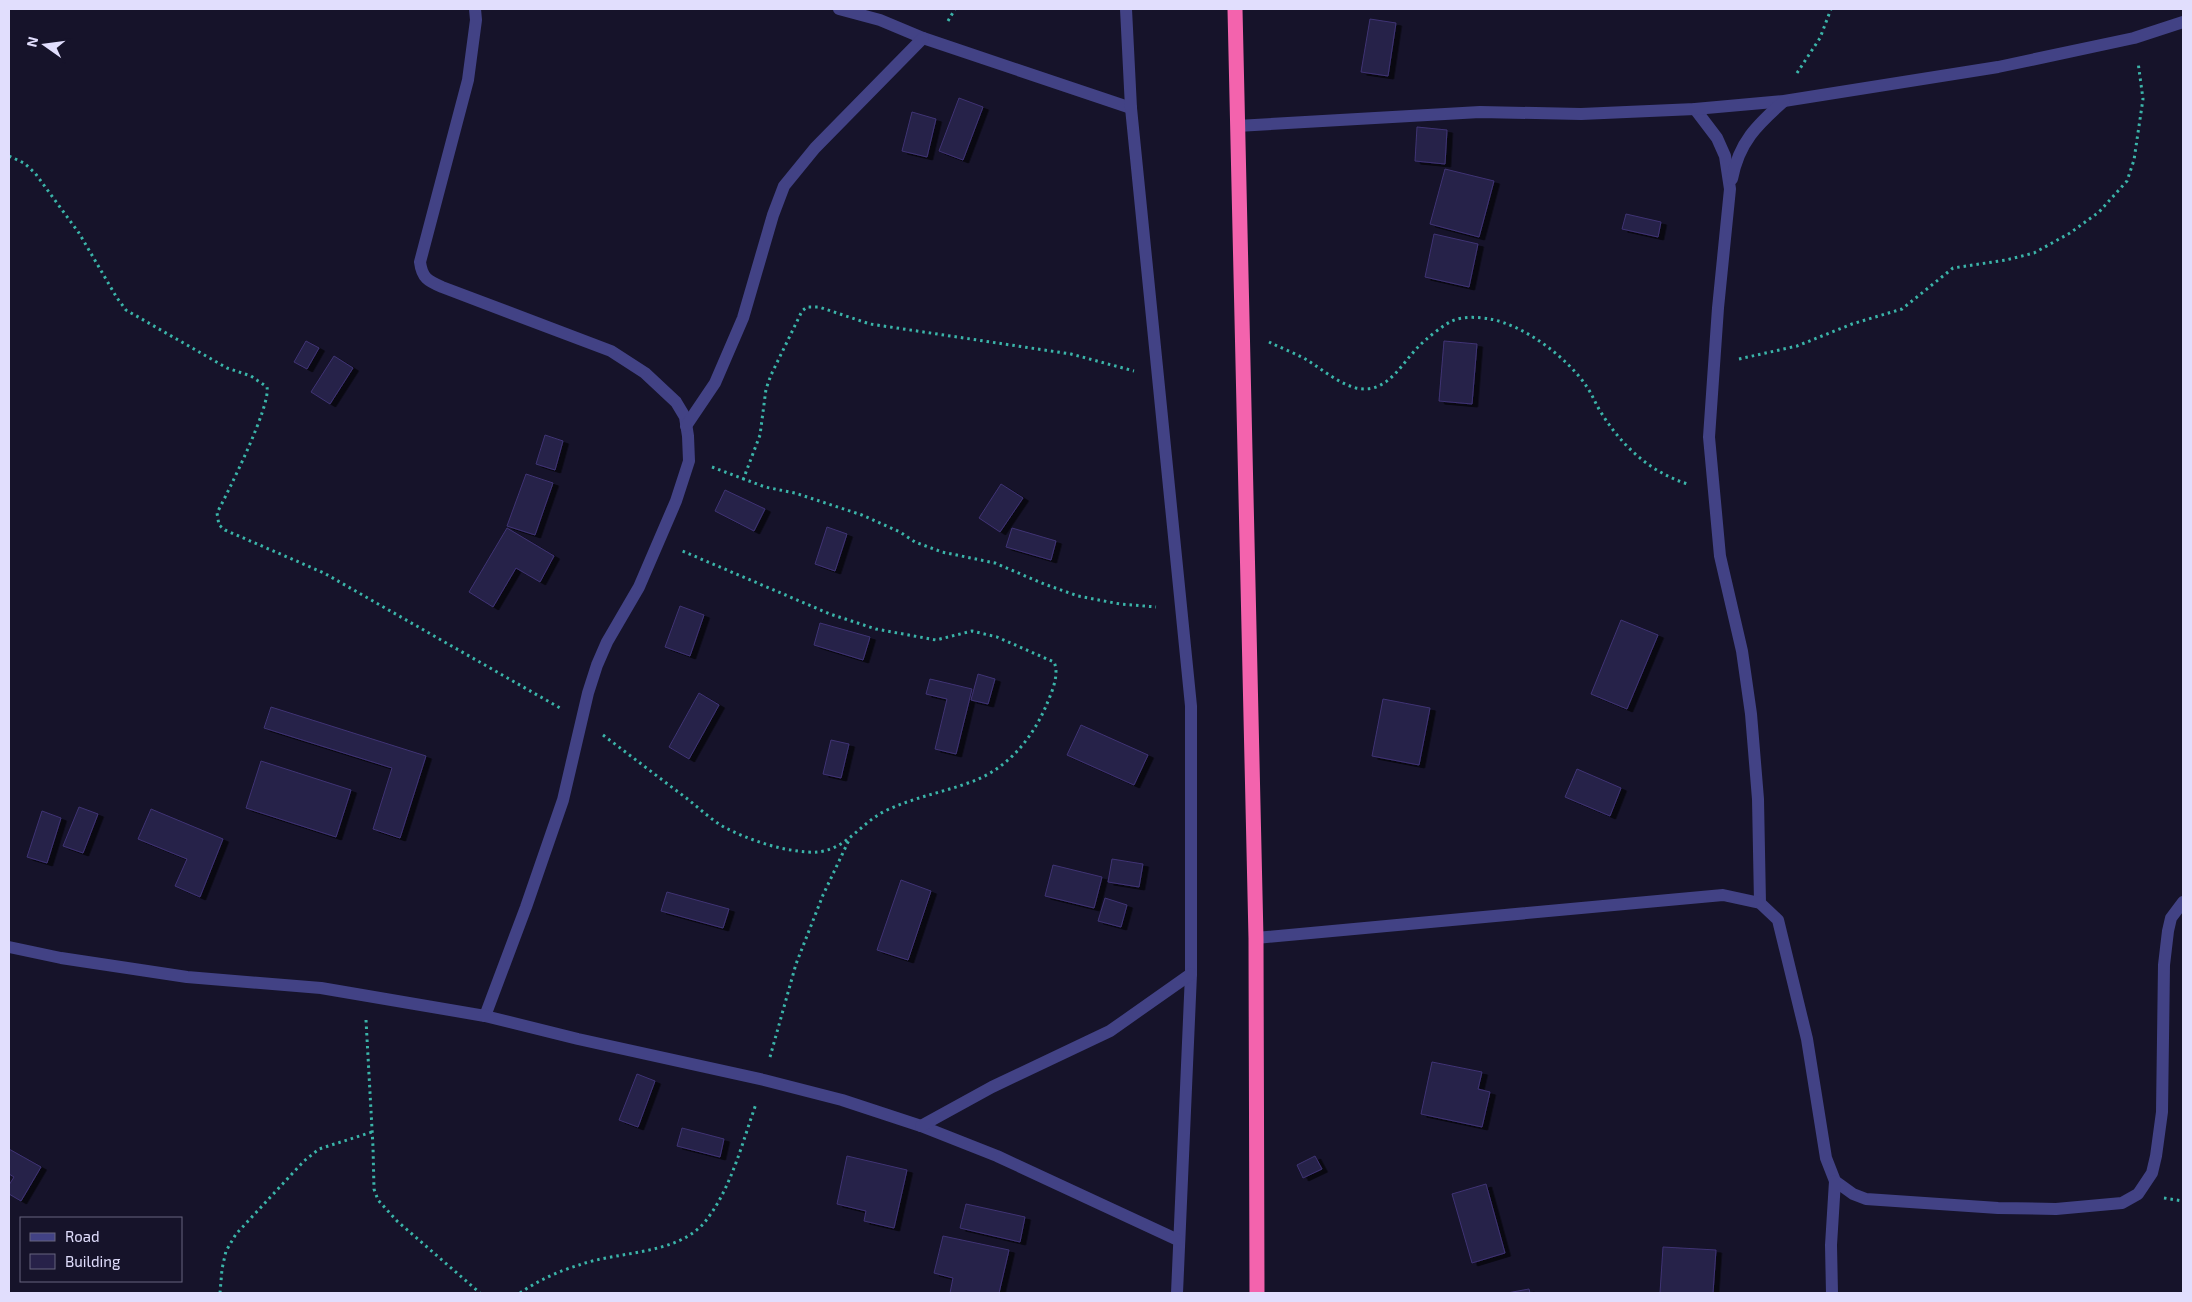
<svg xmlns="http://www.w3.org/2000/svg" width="2192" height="1302" font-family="'Exo 2',sans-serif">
  <defs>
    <filter id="shadow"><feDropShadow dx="5.5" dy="3" stdDeviation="0" flood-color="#0009"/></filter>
  </defs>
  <rect width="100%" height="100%" fill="#16132a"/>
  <g fill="#272149" stroke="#3f3474" filter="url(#shadow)">
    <path d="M1370,19l26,4 -8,53 -27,-4z"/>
    <path d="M959,98l24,9 -20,53 -24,-9z"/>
    <path d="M912,112l24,7 -9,38 -25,-6z"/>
    <path d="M1417,127l30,3 -2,34 -30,-3z"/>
    <path d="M1445,169l49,12 -15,56 -49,-13z"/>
    <path d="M1626,214l35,8 -3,15 -36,-8z"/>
    <path d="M1434,234l44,10 -9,43 -44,-10z"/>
    <path d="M306,341l13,7 -12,21 -13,-7z"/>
    <path d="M1444,341l33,3 -5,60 -33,-3z"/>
    <path d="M334,356l19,12 -23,36 -19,-12z"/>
    <path d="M545,435l18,6 -8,29 -19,-6z"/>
    <path d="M526,474l27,9 -18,52 -28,-9z"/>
    <path d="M1001,484l22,14 -23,34 -21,-14z"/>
    <path d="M725,490l40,19 -11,22 -39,-20z"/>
    <path d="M827,527l20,7 -12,37 -20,-7z"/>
    <path d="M507,528l47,28 -14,26 -24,-14 -23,39 -24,-15z"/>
    <path d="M1012,528l44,13 -5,19 -45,-13z"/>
    <path d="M680,606l24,9 -14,41 -25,-9z"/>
    <path d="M1621,620l37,15 -31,74 -36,-15z"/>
    <path d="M820,623l50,14 -7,23 -49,-15z"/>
    <path d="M978,674l17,5 -7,25 -17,-4z"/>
    <path d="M930,679l42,10 -16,65 -21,-5 12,-50 -21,-5z"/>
    <path d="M699,693l20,12 -30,54 -20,-12z"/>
    <path d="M1383,699l47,9 -11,57 -47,-9z"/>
    <path d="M271,707l155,49 -26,82 -27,-9 19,-61 -128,-40z"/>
    <path d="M1081,725l67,30 -14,30 -67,-30z"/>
    <path d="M831,740l18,4 -8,34 -18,-4z"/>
    <path d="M261,761l90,29 -15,47 -90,-29z"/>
    <path d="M1577,769l44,19 -11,28 -45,-19z"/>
    <path d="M79,807l19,7 -15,39 -20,-7z"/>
    <path d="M151,809l72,30 -23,58 -25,-11 12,-27 -49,-20z"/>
    <path d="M42,811l19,7 -14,45 -20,-6z"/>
    <path d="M1112,859l31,5 -4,23 -31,-5z"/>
    <path d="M1053,865l49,12 -8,31 -49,-12z"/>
    <path d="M901,880l30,11 -23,69 -31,-10z"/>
    <path d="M667,892l62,17 -6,19 -62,-17z"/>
    <path d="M1105,898l22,7 -6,22 -23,-6z"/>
    <path d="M1432,1062l50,10 -4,17 12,3 -8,35 -61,-13z"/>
    <path d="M637,1074l18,7 -17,46 -19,-7z"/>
    <path d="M682,1128l42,11 -4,18 -43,-11z"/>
    <path d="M9,1149l32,18 -20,34 -12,-7v-9l5,-8 -5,-3z"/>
    <path d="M847,1156l60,14 -13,58 -30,-7 2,-10 -29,-7z"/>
    <path d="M1315,1156l7,13 -19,9 -6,-13z"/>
    <path d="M1486,1184l19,69 -33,10 -20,-69z"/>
    <path d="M966,1204l59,13 -5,25 -60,-14z"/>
    <path d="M943,1236l66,14 -10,43h-49l3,-15 -19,-5z"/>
    <path d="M1663,1247l53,3 -3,43h-53z"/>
    <path d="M1529,1289l1,4h-23z"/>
  </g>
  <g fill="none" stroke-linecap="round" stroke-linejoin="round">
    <g stroke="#3bb4a9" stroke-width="3" stroke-dasharray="2.5 4" stroke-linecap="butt">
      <path d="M948,21l7,-12"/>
      <path d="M1797,73l23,-35 11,-29"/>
      <path d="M9,156l15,7 11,10 44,60 38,65 9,12 101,58 24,8 16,11c4,19 -39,105 -50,126l2,12 6,5 99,43 236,135"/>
      <path d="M1269,342c12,6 26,11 38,18 16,10 31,23 49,28 31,7 45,-24 63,-42 7,-7 24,-21 33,-25 11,-5 27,-4 38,-2 34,6 78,39 97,68 6,9 9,18 15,27 20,32 49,59 86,70"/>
      <path d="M1739,359l58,-13 55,-22 50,-15 51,-41 53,-8 28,-7 36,-20 29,-21 28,-31 7,-21 9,-61 -5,-37"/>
      <path d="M712,467l53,20 30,6 67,22 38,17 15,10 27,10 53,11 49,21 34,12 42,8 36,3"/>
      <path d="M743,480l17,-45 6,-46 5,-14 31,-64 5,-4h12l51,17 201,30 63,17"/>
      <path d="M603,735c28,21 55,42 82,62 13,10 25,22 39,30 25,13 55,23 83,25 37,3 50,-27 78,-41 27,-13 55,-18 83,-28 37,-12 63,-42 78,-77 5,-12 14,-31 8,-44l-57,-25 -25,-6 -36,9 -60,-11 -46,-15 -150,-64"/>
      <path d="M366,1020l7,127 1,42 4,11 19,21 83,72"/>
      <path d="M770,1057l26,-93 27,-69 26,-55"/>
      <path d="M2164,1198l19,3"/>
      <path d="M220,1293l2,-24 4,-18 10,-17 68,-73 15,-12 53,-17"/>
      <path d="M520,1293c17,-12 39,-22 59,-28 39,-14 97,-10 125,-42 27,-33 38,-80 52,-119"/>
    </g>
    <g stroke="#424285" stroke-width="12">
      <path d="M475,9l1,11 -8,60 -48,182c2,16 8,19 22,25l169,64 34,22 31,29 9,15 3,19 1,25 -13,40 -37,86 -32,55 -10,23 -9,28 -25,107 -37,107 -41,109"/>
      <path d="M839,9l41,11 43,18 208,70"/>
      <path d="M1126,9l5,99 60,598v268l-14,319"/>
      <path d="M1695,109l22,29 8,18 5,33 -12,119 -9,129 11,119 22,95 9,63 7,85 2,104"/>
      <path d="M1237,126l243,-14 101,2 114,-5 89,-8 214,-34 136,-29 49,-16"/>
      <path d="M1732,179c7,-37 25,-54 52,-78"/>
      <path d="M686,426l29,-43 28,-65 30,-103 11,-29 31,-38 108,-110"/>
      <path d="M1256,938l467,-43 37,8 18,17 29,119 19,119 9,23 18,13 13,5 132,9 58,1 66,-6 16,-9 14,-21 4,-17 6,-44 2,-147 4,-34 3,-13 12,-16"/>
      <path d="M9,947l52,11 126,19 134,11 164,28 93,23 186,41 78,20 79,26 76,30 181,84"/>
      <path d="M921,1126l71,-39 118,-56 81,-57"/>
      <path d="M1832,1293l-1,-48 4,-64"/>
    </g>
    <path stroke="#f363ad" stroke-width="15" d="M1235,9l21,929 1,355"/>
  </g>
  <rect width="2192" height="1302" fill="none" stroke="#e1defd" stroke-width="20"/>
  <rect x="20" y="1217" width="162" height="65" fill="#16132a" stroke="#67647e"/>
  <rect x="30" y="1233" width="25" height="8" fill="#424285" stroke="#67647e"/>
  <text x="65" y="1242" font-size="15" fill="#e1defd">Road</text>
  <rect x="30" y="1254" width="25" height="15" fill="#272149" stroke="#67647e"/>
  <text x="65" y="1267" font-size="15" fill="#e1defd">Building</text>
  <g transform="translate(45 45) rotate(284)" stroke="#16132a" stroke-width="4" paint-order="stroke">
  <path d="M0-4L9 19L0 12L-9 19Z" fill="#e1defd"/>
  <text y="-8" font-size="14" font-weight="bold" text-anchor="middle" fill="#e1defd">N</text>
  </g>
</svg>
